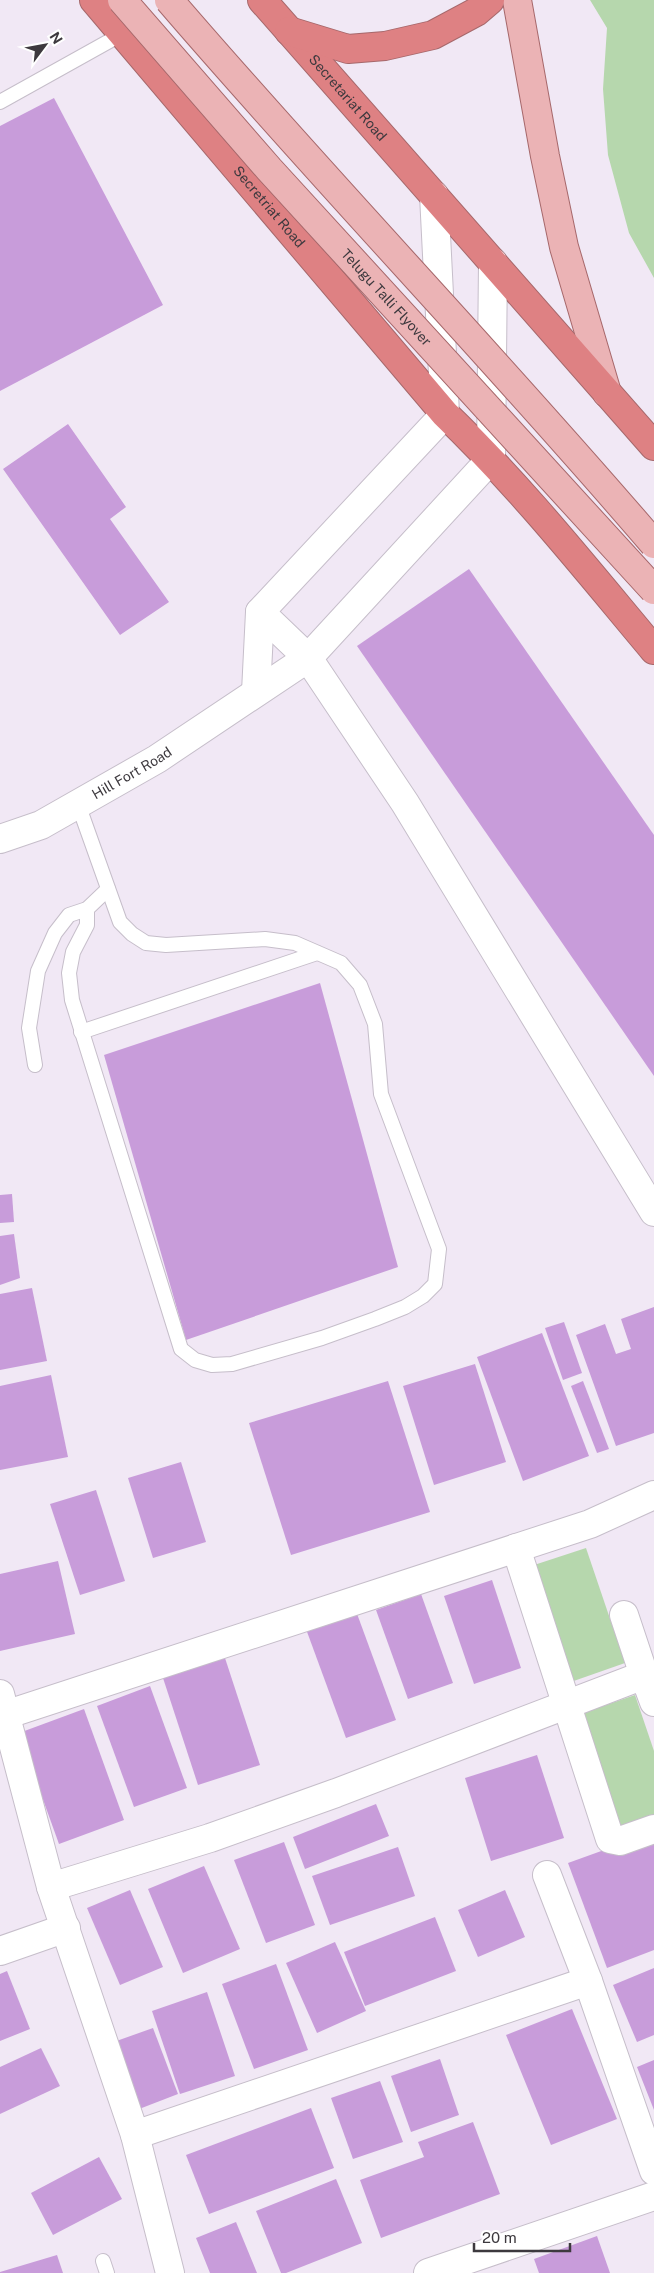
<svg xmlns="http://www.w3.org/2000/svg" width="654" height="2273" font-family="'Public Sans',sans-serif">
  <rect width="100%" height="100%" fill="#f1e8f5"/>
  <g fill="#b6d7ad">
    <path d="M590,0h64v278l-25,-45 -21,-78 -5,-66 4,-61z"/>
    <path d="M586,1548l39,115 -57,20 -40,-116z"/>
    <path d="M635,1695l19,56v70l-37,13 -40,-119z"/>
  </g>
  <g fill="#c89cda">
    <path d="M54,98l109,207 -163,86v-265z"/>
    <path d="M68,424l58,83 -16,12 59,83 -49,33 -117,-166z"/>
    <path d="M469,569l185,266v241l-297,-430z"/>
    <path d="M320,983l78,284 -212,73 -82,-285z"/>
    <path d="M12,1194l2,28 -14,1v-28z"/>
    <path d="M14,1234l6,44 -20,7v-49z"/>
    <path d="M32,1288l15,73 -47,9v-76z"/>
    <path d="M654,1307v126l-38,13 -40,-111 29,-11 11,30 15,-5 -10,-30z"/>
    <path d="M564,1322l18,51 -19,7 -18,-52z"/>
    <path d="M542,1333l47,123 -66,25 -46,-124z"/>
    <path d="M475,1364l31,98 -72,23 -31,-99z"/>
    <path d="M51,1375l17,82 -68,13v-84z"/>
    <path d="M388,1381l42,131 -139,43 -42,-132z"/>
    <path d="M583,1381l26,68 -12,4 -26,-67z"/>
    <path d="M181,1462l25,80 -53,16 -25,-80z"/>
    <path d="M96,1490l29,91 -45,14 -30,-91z"/>
    <path d="M58,1561l17,73 -75,17v-77z"/>
    <path d="M492,1580l29,88 -47,16 -30,-88z"/>
    <path d="M421,1594l32,89 -45,16 -32,-89z"/>
    <path d="M356,1611l40,109 -50,18 -40,-109z"/>
    <path d="M225,1658l35,107 -62,20 -35,-107z"/>
    <path d="M150,1686l37,102 -53,19 -37,-101z"/>
    <path d="M84,1709l40,111 -65,24 -40,-111z"/>
    <path d="M537,1755l27,83 -73,23 -26,-83z"/>
    <path d="M376,1804l13,32 -84,33 -12,-32z"/>
    <path d="M654,1832v118l-47,18 -39,-105z"/>
    <path d="M284,1842l31,83 -49,18 -32,-83z"/>
    <path d="M398,1847l17,49 -85,29 -18,-49z"/>
    <path d="M204,1866l36,83 -57,24 -35,-84z"/>
    <path d="M130,1890l33,77 -43,18 -33,-77z"/>
    <path d="M505,1890l20,47 -47,20 -20,-47z"/>
    <path d="M435,1917l21,54 -91,35 -21,-54z"/>
    <path d="M335,1942l31,69 -49,22 -31,-70z"/>
    <path d="M276,1964l32,86 -54,19 -32,-85z"/>
    <path d="M654,1968v67l-17,7 -24,-57z"/>
    <path d="M7,1971l23,58 -30,12v-67z"/>
    <path d="M207,1992l28,84 -55,18 -28,-83z"/>
    <path d="M572,2009l45,110 -66,26 -45,-110z"/>
    <path d="M153,2028l25,66 -44,17 -26,-67z"/>
    <path d="M41,2048l19,38 -60,28v-47z"/>
    <path d="M440,2059l19,56 -48,17 -20,-56z"/>
    <path d="M654,2060v50l-17,-43z"/>
    <path d="M380,2081l23,61 -50,17 -22,-61z"/>
    <path d="M311,2108l23,60 -125,46 -23,-59z"/>
    <path d="M473,2122l27,72 -119,44 -21,-58 64,-23 -6,-15z"/>
    <path d="M99,2157l23,42 -69,36 -22,-42z"/>
    <path d="M336,2179l26,64 -76,30h-5l-25,-62z"/>
    <path d="M236,2222l21,51h-47l-14,-35z"/>
    <path d="M597,2236l13,37h-71l-5,-14z"/>
    <path d="M57,2255l6,18h-63v-1z"/>
  </g>
  <g fill="none" stroke-linecap="round" stroke-linejoin="round">
    <defs>
      <g id="lane">
        <path d="M0,102l122,-68"/>
        <path d="M78,804l42,118 12,12 14,9 20,2 99,-6 30,4 46,20 19,22 15,39 6,70 58,155 -4,35 -12,12 -18,11 -30,12 -53,19 -90,26 -20,1 -17,-5 -14,-11 -109,-349 -3,-27 4,-21 14,-27v-16"/>
        <path d="M81,1032l236,-79"/>
        <path d="M35,1065l-6,-37 9,-57 17,-38 14,-18 18,-6 21,-20"/>
        <path d="M103,2261l4,12"/>
      </g>
      <g id="street">
        <path d="M516,1548l94,291 10,2 34,-12"/>
        <path d="M624,1615l20,60"/>
        <path d="M0,1694l51,193 84,248 35,138"/>
        <path d="M5,1715l585,-191 64,-29"/>
        <path d="M547,1875l41,106 66,190"/>
        <path d="M51,1887l159,-49 126,-45 308,-118 10,27"/>
        <path d="M0,1951l66,-23"/>
        <path d="M135,2135l453,-154"/>
        <path d="M428,2273l226,-77"/>
      </g>
      <g id="secondary">
        <path d="M260,612l48,46 97,145 249,409"/>
        <path d="M256,692l4,-80 185,-198 -11,-219"/>
        <path id="s1" d="M0,839l41,-14 116,-66 151,-101 183,-199 2,-197"/>
      </g>
      <path id="primary" d="M517,0l28,156 19,91 43,146"/>
      <g id="highway">
        <path id="s2" d="M94,0l351,414c76,73 141,155 209,236"/>
        <path id="s3" d="M262,0l392,446"/>
        <path d="M289,31l59,18 37,-3 48,-11 43,-23 14,-12"/>
      </g>
    </defs>
    <use href="#lane" stroke="#c6beca" stroke-width="16"/>
    <use href="#street" stroke="#c6beca" stroke-width="30"/>
    <use href="#secondary" stroke="#c6beca" stroke-width="30"/>
    <use href="#primary" stroke="#a6686b" stroke-width="30"/>
    <use href="#highway" stroke="#a6686b" stroke-width="30"/>
    <use href="#lane" stroke="#fff" stroke-width="14"/>
    <use href="#street" stroke="#fff" stroke-width="28"/>
    <use href="#secondary" stroke="#fff" stroke-width="28"/>
    <use href="#primary" stroke="#ebb3b5" stroke-width="28"/>
    <use href="#highway" stroke="#de8183" stroke-width="28"/>
    <defs>
      <g id="primary-bridge">
        <path id="s4" d="M122,0l147,169 385,421"/>
        <path d="M169,0c158,184 327,359 485,544"/>
      </g>
    </defs>
    <use href="#primary-bridge" stroke="#a6686b" stroke-width="30" stroke-linecap="butt"/>
    <use href="#primary-bridge" stroke="#ebb3b5" stroke-width="28"/>
  </g>
  <g text-anchor="middle" dominant-baseline="central" stroke-width="5" stroke-linejoin="round" paint-order="stroke">
    <g font-size="14" fill="#3d393e" stroke="#fff">
      <text stroke="none"><textPath href="#s3" startOffset="130">Secretariat Road</textPath></text>
      <text stroke="none"><textPath href="#s2" startOffset="271">Secretriat Road</textPath></text>
      <text stroke="none"><textPath href="#s4" startOffset="398">Telugu Talli Flyover</textPath></text>
      <text stroke="none"><textPath href="#s1" startOffset="148">Hill Fort Road</textPath></text>
    </g>
  </g>
  <g transform="translate(45 45) rotate(58)" stroke="#ffffff" stroke-width="4" paint-order="stroke">
  <path d="M0-4L9 19L0 12L-9 19Z" fill="#3d393e"/>
  <text y="-8" font-size="14" font-weight="bold" text-anchor="middle" fill="#3d393e">N</text>
  </g>
  <path d="M474 2243v8h96v-8" fill="none" stroke="#3d393e" stroke-width="2.5"/>
  <text x="482" y="2243" font-size="15" fill="#3d393e" stroke="#ffffff" stroke-width="4" paint-order="stroke">20 m</text>
</svg>
